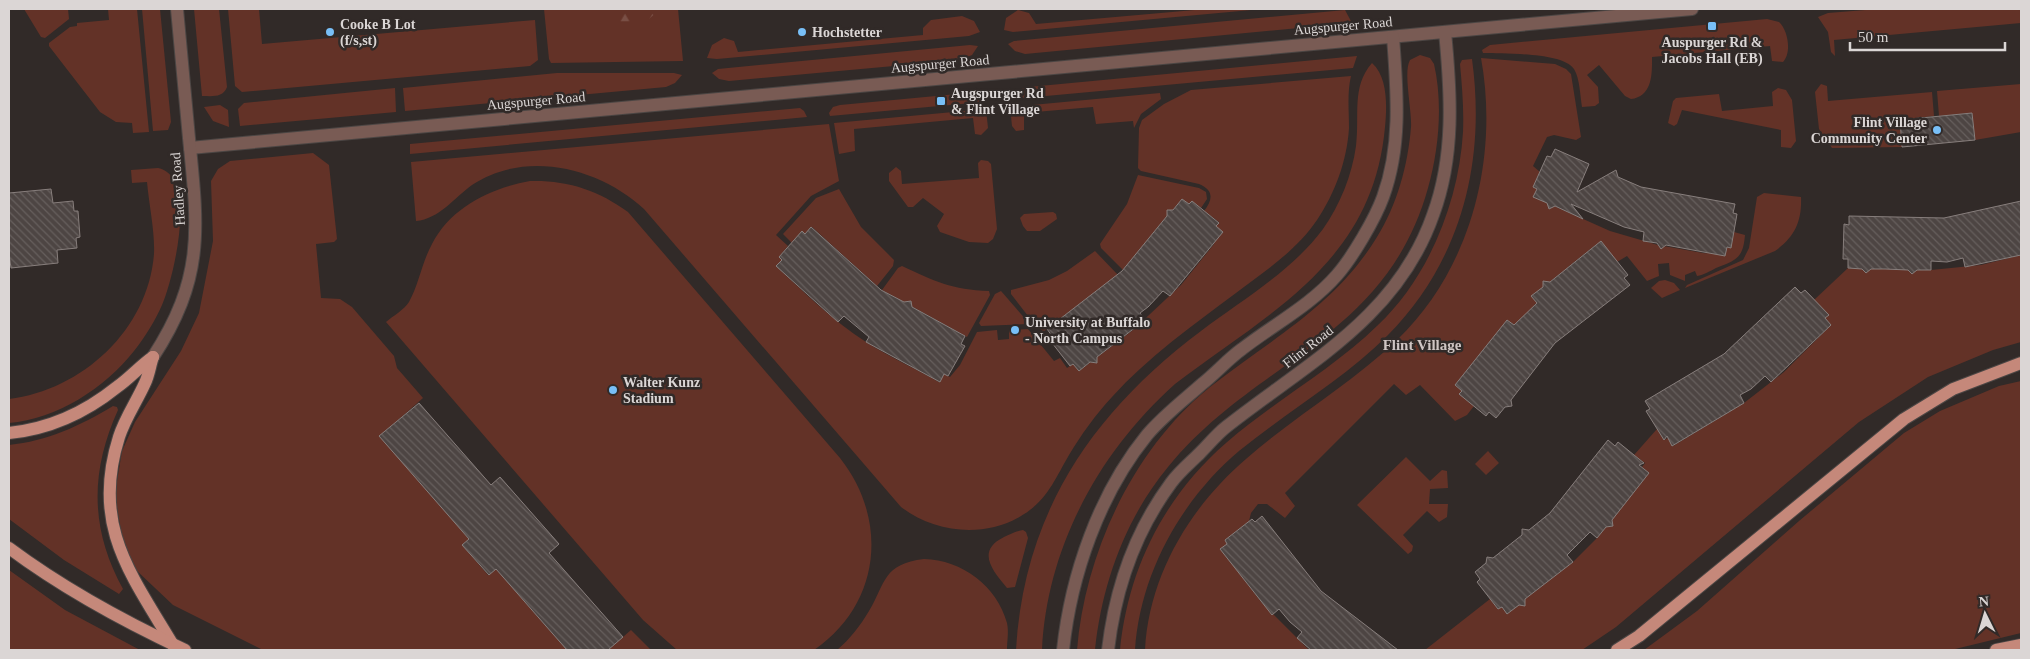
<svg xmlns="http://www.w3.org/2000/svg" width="2030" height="659" font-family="Georgia,serif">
  <defs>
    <pattern id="forest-firs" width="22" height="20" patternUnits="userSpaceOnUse" patternTransform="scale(1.25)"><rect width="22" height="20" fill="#633227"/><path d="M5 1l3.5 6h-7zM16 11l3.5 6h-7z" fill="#794f45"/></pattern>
    <pattern id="building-back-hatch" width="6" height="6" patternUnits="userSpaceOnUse" patternTransform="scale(1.25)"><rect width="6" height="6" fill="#4d4543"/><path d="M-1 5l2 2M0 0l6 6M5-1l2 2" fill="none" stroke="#665f5d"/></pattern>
  </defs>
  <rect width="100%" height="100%" fill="#312a28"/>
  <g fill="#633227">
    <path d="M24,9h44l1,10 -24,19 -4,-1z"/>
    <path d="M108,9h29l12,123 -16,1 -1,-10 -16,-1 -16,-10 -51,-66v-3l21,-16 7,-1v-3l32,-3z"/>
    <path d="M142,9h18l11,113 -3,8 -15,1z"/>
    <path d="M194,9h25l8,78c-4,11 -15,9 -25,9z"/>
    <path d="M228,9h31l3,35 273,-24 3,40 -8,6 -288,26 -7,-6z"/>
    <path d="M544,9h134l5,52 -132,2 -2,-4z"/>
    <path d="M1206,9h56l-249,23 -9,-2 2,-12 12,-8 11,3 7,11z"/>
    <path d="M1878,9h143v14l-187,17 1,16 -4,-4 -3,-20 -10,-15 10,-4z"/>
    <path d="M1345,10l7,13 -327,31 -10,-3 -7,-7 6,-3z"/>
    <path d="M962,16l12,5 6,11 -11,4 -252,23 -10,-1 5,-13 12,-7 10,3 4,11 185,-17v-7l8,-8z"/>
    <path d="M1767,19l12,3c9,8 13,31 4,40l-11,-1 -2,-15 -118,11c0,16 1,39 -21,42l-6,-3 -26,-31 -12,10 11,12 1,16 -4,3 -13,1c-2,-11 -2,-28 -8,-38 -12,-17 -70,-15 -91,-16l-1,-3 8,-5z"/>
    <path d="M970,45l8,1 -6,9 -12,5 -231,21 -10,-2 -7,-6 6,-4z"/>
    <path d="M1420,55l10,3 4,6c9,39 5,85 -6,124 -42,151 -172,171 -260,279 -43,52 -66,117 -73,183h-18c8,-97 56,-201 133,-263 61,-48 125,-81 167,-150 20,-32 31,-72 34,-110 1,-17 -8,-55 -1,-67z"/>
    <path d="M1357,56l-4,12 -341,31 6,-9 11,-3z"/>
    <path d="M1481,58l74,6 11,5 5,5 10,63 -5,3 -22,-5 -7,2 -14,29 7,6 -7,15 4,2 -3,8 76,34 48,14 45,8c10,2 18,-7 28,-5l3,-16 11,3c-2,24 -9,25 -29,33 -6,3 -12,7 -19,8l-2,-5 -10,4v6l-15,-6 -1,-12 -11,1 1,12 -12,5 -20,-25 -10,6 -20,-18 -29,23 5,7 -7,5 -5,-6 -29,23 5,7 -3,2 4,6 -24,14 -7,-5 -52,65 7,6 -3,3 15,12 -7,9 -12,6 -35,-36 -14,10 -12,-11 -109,109 10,13 -10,12 -18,-14h-9l-7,9 -2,8 -24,19 2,4 -6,5 41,54 47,47h-164c4,-75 45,-143 101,-191 49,-43 105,-75 151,-119 75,-72 102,-183 84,-282z"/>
    <path d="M1472,59c14,102 -10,201 -84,276 -44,44 -100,76 -149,116 -58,49 -99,123 -104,199h-15c8,-81 44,-153 106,-207 48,-42 106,-73 152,-118 51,-48 81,-124 85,-193 1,-23 -1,-46 -3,-68l2,-4z"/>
    <path d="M1372,63c16,14 15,44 13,64 -12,135 -114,184 -210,257 -76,68 -128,163 -133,266h-26c8,-138 77,-238 185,-319 41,-31 91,-60 122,-102 17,-24 29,-54 33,-83 4,-31 -5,-59 16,-83z"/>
    <path d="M557,73h117l8,2 -7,8 -9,4 -261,24 -2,-23z"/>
    <path d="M1351,76c-4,16 -2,35 -2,52 -2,33 -14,65 -32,92 -21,31 -52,51 -81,73 -43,32 -88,64 -124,104 -16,17 -31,38 -43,58 -14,24 -22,46 -48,61 -37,22 -86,17 -120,-9l-257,-298c-44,-41 -118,-60 -172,-24 -18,13 -33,34 -56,36l-5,-59 418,-38 10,57 -28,15 -35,39 12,11 -9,11 3,3 -6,6c29,27 57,55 90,76 23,15 49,26 73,40l5,-8 6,3 10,-12 17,-33 20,-2 1,10 11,-1v-9l19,-1 26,32 6,-3 7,10 6,-4 6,7 54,-41 48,-45 33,-41 2,-18 3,-4 -15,-11c9,-11 10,-21 -5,-27l-58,-13 -3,-3 1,-40 3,-8 22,-16 27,-14z"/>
    <path d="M1821,84l6,2 1,15 104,-9 2,24 -34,4 2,27 -70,1 -13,-19 -4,-37z"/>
    <path d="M2021,84v48l-46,8 -3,-27 -33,3 -2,-25z"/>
    <path d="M395,88l1,24 -156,14 -2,-17 6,-6z"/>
    <path d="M1778,88l8,2 6,10 4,41 -5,7 -10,-1v-17l-99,-20 -5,14 -3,2 -6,-3 5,-22 3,-3 43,-4 3,17 51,-5 -1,-14z"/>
    <path d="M968,93l10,2 5,7 -153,14 -1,-3 4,-6 7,-2z"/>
    <path d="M1160,93l1,6 -20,15 -7,14 -1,-7 -37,3 -3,-17 -69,6v17l-8,1 -4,-5 -2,-19z"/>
    <path d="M220,105l8,5 1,17 -16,-6 -9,-14z"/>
    <path d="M800,108l4,3 3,6 -397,37v-10z"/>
    <path d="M986,109l2,19 -7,7 -6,-1 -2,-16 -119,11 1,22 -16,3 -5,-31z"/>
    <path d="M313,153l16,12 8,74 -3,3 -18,2 5,54 19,1 12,8 42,49 3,12 26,30 -43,38 89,103 -7,6 26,30 8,-6 71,81h-304l-90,-45 -37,-35 -13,-28 -7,-40v-15l6,-36 13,-29 46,-71 18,-38 14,-72 -2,-60 7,-12 12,-8z"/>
    <path d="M981,160l7,1 3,3 6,65 -4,10 -5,4 -19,-1 -29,-10 -3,-6 7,-12 -21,-16 -10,9h-5l-19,-26v-8l7,-6 5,4 1,13 77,-6 -1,-15z"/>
    <path d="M158,168c41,8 15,112 4,137 -7,16 -17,32 -28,46 -29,37 -77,68 -125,72v-24c73,-9 139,-69 145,-145 1,-23 -5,-49 -7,-72l-15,1 -1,-13z"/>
    <path d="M1138,175l61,13 7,4 1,7 -6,9 -9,-7 -3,3 -7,-5 -59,71 -22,-22 -1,-4 27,-40z"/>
    <path d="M530,181c37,-1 68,9 98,31l212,246c49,62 41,146 -26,192h-137l-34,-30 -257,-298c7,-6 19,-13 23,-20 10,-18 13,-40 23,-58 19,-37 59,-56 98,-63z"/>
    <path d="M839,189l22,38 33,33 -1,6 -16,20 -65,-59 -7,7 -3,-3 -10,12 -9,-9 33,-36z"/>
    <path d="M1764,193l37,4c1,24 -6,40 -26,54l-90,37 2,-3 56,-25 6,-12 8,-51z"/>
    <path d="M1053,212l3,2 1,5 -17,12h-13l-4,-5 -3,-8 4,-4z"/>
    <path d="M1095,251l23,24 -75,57 -5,-7h-3l-24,-31v-4l38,-10 18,-9z"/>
    <path d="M2021,255v87l-28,8 -65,27 -69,45 -243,205 -34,23h-157l65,-51 8,10 4,-2 5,6 66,-51 24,-24 52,-65 -7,-6 3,-4 -11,-8 23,-26 7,11 4,-2 5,8 71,-43 40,-31 47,-47 -6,-7 3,-3 -14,-15 34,-32 83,2 50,-5z"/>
    <path d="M902,266c32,15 50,24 87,25l1,4 -23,42 -85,-47 16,-22z"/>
    <path d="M1665,280l9,3 6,7 -18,8 -11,-10 8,-7z"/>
    <path d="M1001,291l26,30v3l-46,2 -2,-3 16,-29z"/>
    <path d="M2021,381v252l-70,17h-307l53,-39 102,-90 105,-88 36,-22 59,-25z"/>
    <path d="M113,406l4,1 1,3c-28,62 -28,119 5,179l-4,5 -55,-34 -55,-41v-74c38,-4 71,-19 104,-39z"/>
    <path d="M1488,451l11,12 -13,12 -11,-11z"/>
    <path d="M1406,457l24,24 12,-11 5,1 1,17 -18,1 -1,15h19l-1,13 -8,5 -12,-11 -24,24 10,11 -1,5 -4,3 -51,-49z"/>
    <path d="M1023,530l3,2 2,6 -13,49 -8,1c-15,-18 -31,-37 -3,-51 7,-3 12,-6 19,-7z"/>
    <path d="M924,559c38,1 73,27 83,64 2,9 0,18 0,27h-170c13,-11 23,-24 32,-39 17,-29 14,-47 55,-52z"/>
    <path d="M9,570l56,40 75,40h-131z"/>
    <path d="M631,630l20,20h-43z"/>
  </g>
  <path fill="url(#forest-firs)" d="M598,9h61c-13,17 -35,23 -54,14z"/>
  <g fill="url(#building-back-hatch)" stroke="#877e7c">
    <path d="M1972,113l3,27 -73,7 -2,-27z"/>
    <path d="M1555,149l34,15 -12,28 39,-22 2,7 23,10 94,17 -2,9 4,1 -6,34 -4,-1 -2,9 -59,-11 -5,4 -4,-6 -14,-2 1,-9 -20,-5 -53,-23 12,15 -28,-13 -6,3 -2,-6 -14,-6 4,-8 -4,-2 14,-31 4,1z"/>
    <path d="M51,189l2,14 20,-2 1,10h4l2,26 -4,1 1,10 -20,2 1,13 -47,5 -2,-14v-61z"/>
    <path d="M1182,199l7,5 3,-3 27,22 -3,3 7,6 -53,64 -7,-5 -15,16 -8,6 5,7 -48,37v6l-7,-1 -11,9 -6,-7 -3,2 -21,-27 3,-3 -5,-7 75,-58 45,-55v-6h6z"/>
    <path d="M2021,201v54l-56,12 -2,-9 -16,4 -16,-1v9h-14l-5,4 -4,-4 -23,-1h-14l-5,4 -4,-4 -14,-1v-9h-5l1,-35 5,1v-9l95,2z"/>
    <path d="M811,227l70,63 23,12 7,-1 1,6 53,29 -4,8 4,2 -17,30 -4,-2 -4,8 -74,-40 3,-5 -25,-21 -6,6 -62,-56 6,-6 -3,-3 23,-26 3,3z"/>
    <path d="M1601,241l27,34 -4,3 6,7 -75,58 -44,57 1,6 -7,1 -9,11 -7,-6 -3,4 -27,-22 3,-3 -7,-6 52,-65 7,5 23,-22 -6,-7 12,-9v-6l7,1z"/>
    <path d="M1795,287l6,6 4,-3 24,25 -4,3 6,7 -60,57 -6,-6 -14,13 -11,6 4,8 -72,43 -5,-10 -3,4 -18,-29 4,-2 -5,-8 79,-47z"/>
    <path d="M419,403l72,82 9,-8 59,67 -10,9 74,84 -15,13h-41l-71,-81 -7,6 -27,-30 7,-6 -90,-103z"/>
    <path d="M1608,440l7,6 3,-4 16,13 10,8 -5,2 10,8 -37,47 1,6 -7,1 -9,11 -7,-6 -23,23 6,7 -48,37v7l-6,-1 -12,9 -5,-7 -4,2 -21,-27 3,-3 -5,-7 11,-9 1,-6 6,1 29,-23v-6l7,1 21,-17z"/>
    <path d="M1262,516l59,75 77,59h-87l-14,-12 5,-6 -12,-10 -11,-13 -7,6 -52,-66 7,-5 -2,-4 27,-21 3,3z"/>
  </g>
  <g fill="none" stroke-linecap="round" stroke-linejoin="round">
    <defs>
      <g id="minor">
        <path d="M190,148l1502,-139"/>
        <path d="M153,357c52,-80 45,-129 36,-219 -4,-43 -8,-86 -12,-129"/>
        <path d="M1063,650c8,-75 36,-156 84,-215 16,-19 37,-35 55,-51 14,-11 26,-25 40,-35 31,-24 69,-44 95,-74 15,-17 38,-56 46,-78 19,-52 14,-106 10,-160"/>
        <path d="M1108,650c7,-60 26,-117 63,-167 8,-11 19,-20 29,-30 8,-8 17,-19 26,-26 81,-64 171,-109 207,-212 22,-59 18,-122 12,-183"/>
      </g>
      <g id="major">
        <path d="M153,357c-3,8 -4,18 -8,26 -8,18 -20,35 -26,54 -28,88 11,136 54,208"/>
        <path d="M9,433c40,-4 77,-21 108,-46 13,-9 23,-21 36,-30"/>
        <path d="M9,548c55,41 114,73 176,102"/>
        <path d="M1617,650l22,-14 265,-217 49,-30 68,-26"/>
        <path d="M1996,650l25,-5"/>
      </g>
    </defs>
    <use href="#minor" stroke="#4c4644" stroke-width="14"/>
    <use href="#major" stroke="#4c4644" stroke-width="14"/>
    <use href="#minor" stroke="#795b54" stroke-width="12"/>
    <use href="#major" stroke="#c5887a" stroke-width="12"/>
  </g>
  <g fill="#78bff7" stroke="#312a28" stroke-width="2">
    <rect x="1707" y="21" width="10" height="10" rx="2.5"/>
    <circle cx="330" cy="32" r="5"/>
    <circle cx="802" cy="32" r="5"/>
    <rect x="936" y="96" width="10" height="10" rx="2.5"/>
    <circle cx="1937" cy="130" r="5"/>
    <circle cx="1015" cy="330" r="5"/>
    <circle cx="613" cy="390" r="5"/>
  </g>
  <g text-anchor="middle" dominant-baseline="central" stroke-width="5" stroke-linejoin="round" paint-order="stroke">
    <g font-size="14" font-weight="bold" fill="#dbd6d5" stroke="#312a28" text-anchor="start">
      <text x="340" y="24">Cooke B Lot<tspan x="340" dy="16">(f/s,st)</tspan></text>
      <text x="812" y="32">Hochstetter</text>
      <text x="1712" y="42" text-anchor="middle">Auspurger Rd &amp;<tspan x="1712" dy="16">Jacobs Hall (EB)</tspan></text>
      <text x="951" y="93">Augspurger Rd<tspan x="951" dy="16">&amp; Flint Village</tspan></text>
      <text x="1927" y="122" text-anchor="end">Flint Village<tspan x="1927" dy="16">Community Center</tspan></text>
      <text x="1025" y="322">University at Buffalo<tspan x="1025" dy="16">- North Campus</tspan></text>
      <text x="623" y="382">Walter Kunz<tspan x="623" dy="16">Stadium</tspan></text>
    </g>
    <g font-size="14" fill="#dbd6d5" stroke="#312a28">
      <text transform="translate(1343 26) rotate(-5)">Augspurger Road</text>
      <text transform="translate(940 64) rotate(-5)">Augspurger Road</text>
      <text transform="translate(536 101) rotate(-5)">Augspurger Road</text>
      <text transform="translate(178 189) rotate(-94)">Hadley Road</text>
      <text transform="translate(1308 347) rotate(-38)">Flint Road</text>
    </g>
    <g font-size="15" font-weight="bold" fill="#cfc5c3" stroke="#312a28">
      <text x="1422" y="345">Flint Village</text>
    </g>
  </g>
  <rect width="2030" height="659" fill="none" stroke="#dbd6d5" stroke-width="20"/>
  <g transform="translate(1985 614) rotate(355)" stroke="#312a28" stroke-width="4" paint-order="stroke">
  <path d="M0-4L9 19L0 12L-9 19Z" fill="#dbd6d5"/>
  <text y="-8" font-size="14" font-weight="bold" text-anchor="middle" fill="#dbd6d5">N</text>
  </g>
  <path d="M1850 42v8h155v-8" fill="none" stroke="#dbd6d5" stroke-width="2.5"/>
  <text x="1858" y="42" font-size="15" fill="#dbd6d5" stroke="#312a28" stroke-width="4" paint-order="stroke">50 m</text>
</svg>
